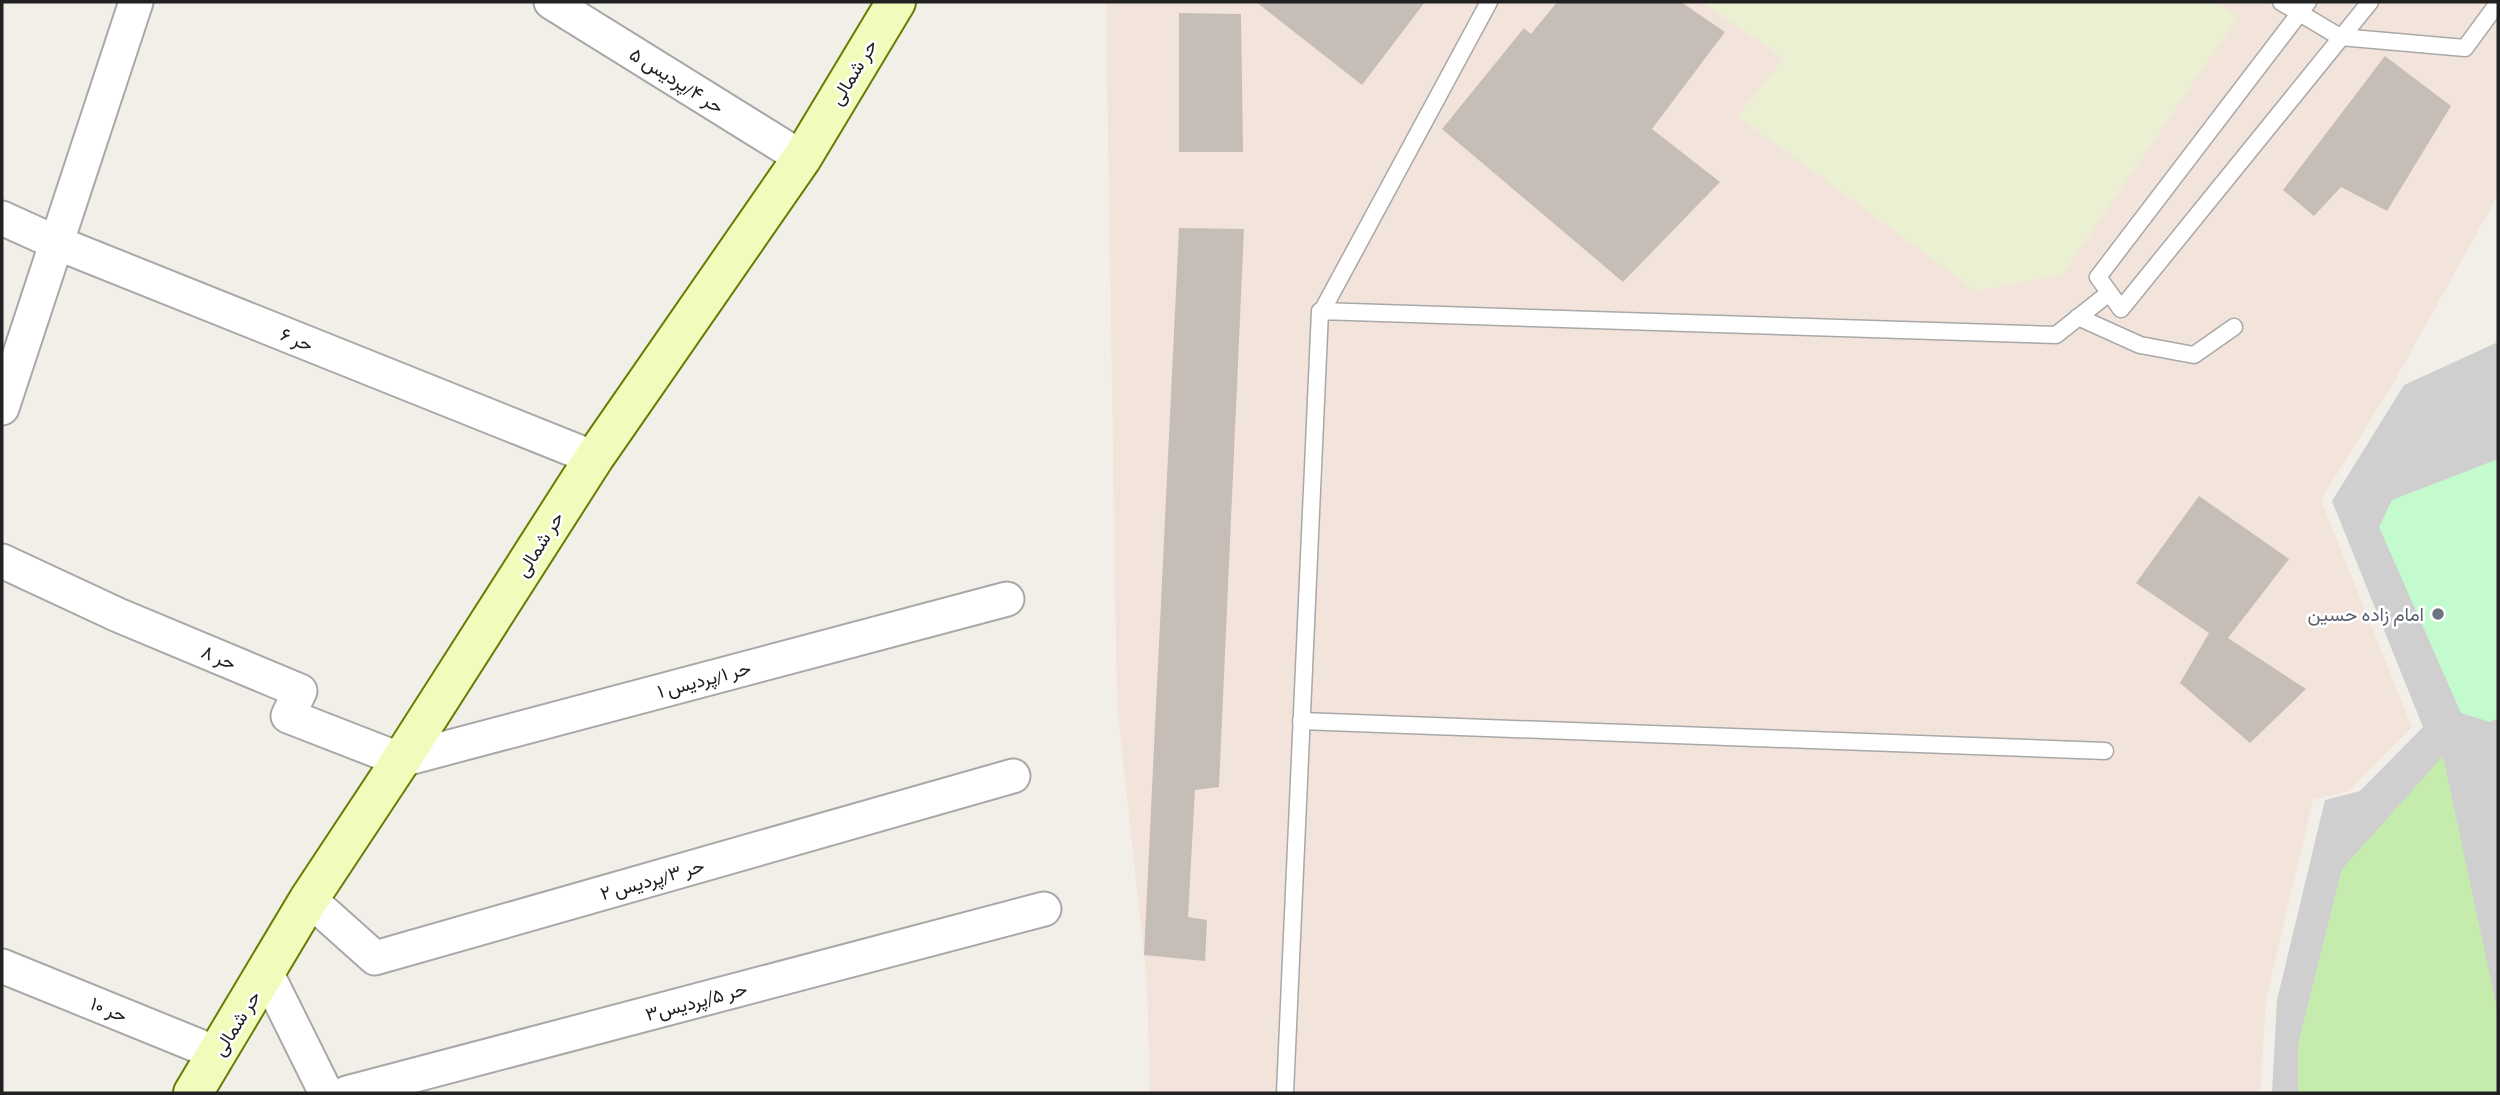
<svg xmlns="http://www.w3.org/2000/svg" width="2500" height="1095" font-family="'PT Sans Narrow',Vazirmatn,sans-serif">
  <rect width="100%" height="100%" fill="#f1efe7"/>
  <path fill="#cfcfcf" d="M2498,342v751h-226l5,-93 48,-200 35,-9 63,-64 -91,-226 72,-116z"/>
  <path fill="#f3e4db" d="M1106,2h1392v193l-105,189 -72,116 91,227 -63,64 -36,9 -47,199 -6,94h-1110l-3,-110 -30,-279z"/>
  <path fill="#ebf0d3" d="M1702,2h513l23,15 -175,257 -87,17 -238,-175 46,-58z"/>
  <path fill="#c5ecad" d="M2443,756l53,248 2,19v70h-200v-48l44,-176z"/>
  <path fill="#c4fbce" d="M2498,459v259l-8,4 -29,-9 -82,-186 13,-27z"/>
  <g fill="#c6beb6">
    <path d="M1256,2h169l-63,83z"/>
    <path d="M1557,2h124l44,30 -73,97 68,53 -97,100 -181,-153 82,-101 7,6z"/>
    <path d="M1179,13l62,1 2,138h-64z"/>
    <path d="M2385,56l66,50 -64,105 -46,-24 -27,29 -31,-26z"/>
    <path d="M1179,228l65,1 -25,558 -24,3 -7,127 19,3 -2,41 -61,-6z"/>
    <path d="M2199,496l90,63 -61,79 78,51 -56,54 -70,-60 29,-50 -73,-50z"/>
  </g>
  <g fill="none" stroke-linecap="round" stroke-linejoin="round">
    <defs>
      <g id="lane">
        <path d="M2281,2l59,35 125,11 33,-45"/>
        <path d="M2308,2l-210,275 23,32 249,-307"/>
        <path d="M1322,311l167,-309"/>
        <path d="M2078,317l62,28 54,10 40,-28"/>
        <path d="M1301,721l804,30"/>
        <path d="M1285,1093l35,-782 736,24 53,-42"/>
      </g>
      <g id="street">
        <path d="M551,2l251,156"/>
        <path d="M2,218l55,25 537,215"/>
        <path d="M2,408l134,-406"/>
        <path d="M2,561l116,54 182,76 -12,25 113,44 606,-161"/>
        <path d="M309,899l66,59 638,-182"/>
        <path d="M2,966l214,87"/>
        <path d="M267,974l59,119"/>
        <path d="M347,1093l697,-184"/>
      </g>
      <path id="secondary" d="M193,1093l116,-194 92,-139 193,-302 208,-300 94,-156"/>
    </defs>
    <use href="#lane" stroke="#a8a8a8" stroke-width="19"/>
    <use href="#street" stroke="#a8a8a8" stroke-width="37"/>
    <use href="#secondary" stroke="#647e02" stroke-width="42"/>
    <use href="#lane" stroke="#fff" stroke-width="16"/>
    <use href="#street" stroke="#fff" stroke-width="33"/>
    <use href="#secondary" stroke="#f2fbbb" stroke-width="38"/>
  </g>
  <circle fill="#6b7280" stroke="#fff" stroke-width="2.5" cx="2438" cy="614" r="7"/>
  <g text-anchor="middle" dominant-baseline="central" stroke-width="5" stroke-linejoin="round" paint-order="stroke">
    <g font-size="19" fill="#212121" stroke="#fff">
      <text transform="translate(853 72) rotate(-59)">حر شمالی</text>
      <text transform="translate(677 80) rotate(32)">حر ۴/پردیس ۵</text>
      <text transform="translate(297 339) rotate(22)">حر ۶</text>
      <text transform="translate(539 544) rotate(-58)">حر شمالی</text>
      <text transform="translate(219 657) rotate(23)">حر ۸</text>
      <text transform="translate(704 679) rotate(-15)">حر ۱/پردیس ۱</text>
      <text transform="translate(652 879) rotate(-16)">حر ۳/پردیس ۲</text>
      <text transform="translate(696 1001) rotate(-15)">حر ۵/پردیس۳</text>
      <text transform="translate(109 1009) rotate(22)">حر ۱۰</text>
      <text transform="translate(236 1023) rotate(-58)">حر شمالی</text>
    </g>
    <g font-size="19" fill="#5b616d" stroke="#fff" text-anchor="end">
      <text x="2424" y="614">امام زاده حسین</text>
    </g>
  </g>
  <rect width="2500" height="1095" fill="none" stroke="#212121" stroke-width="7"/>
</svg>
